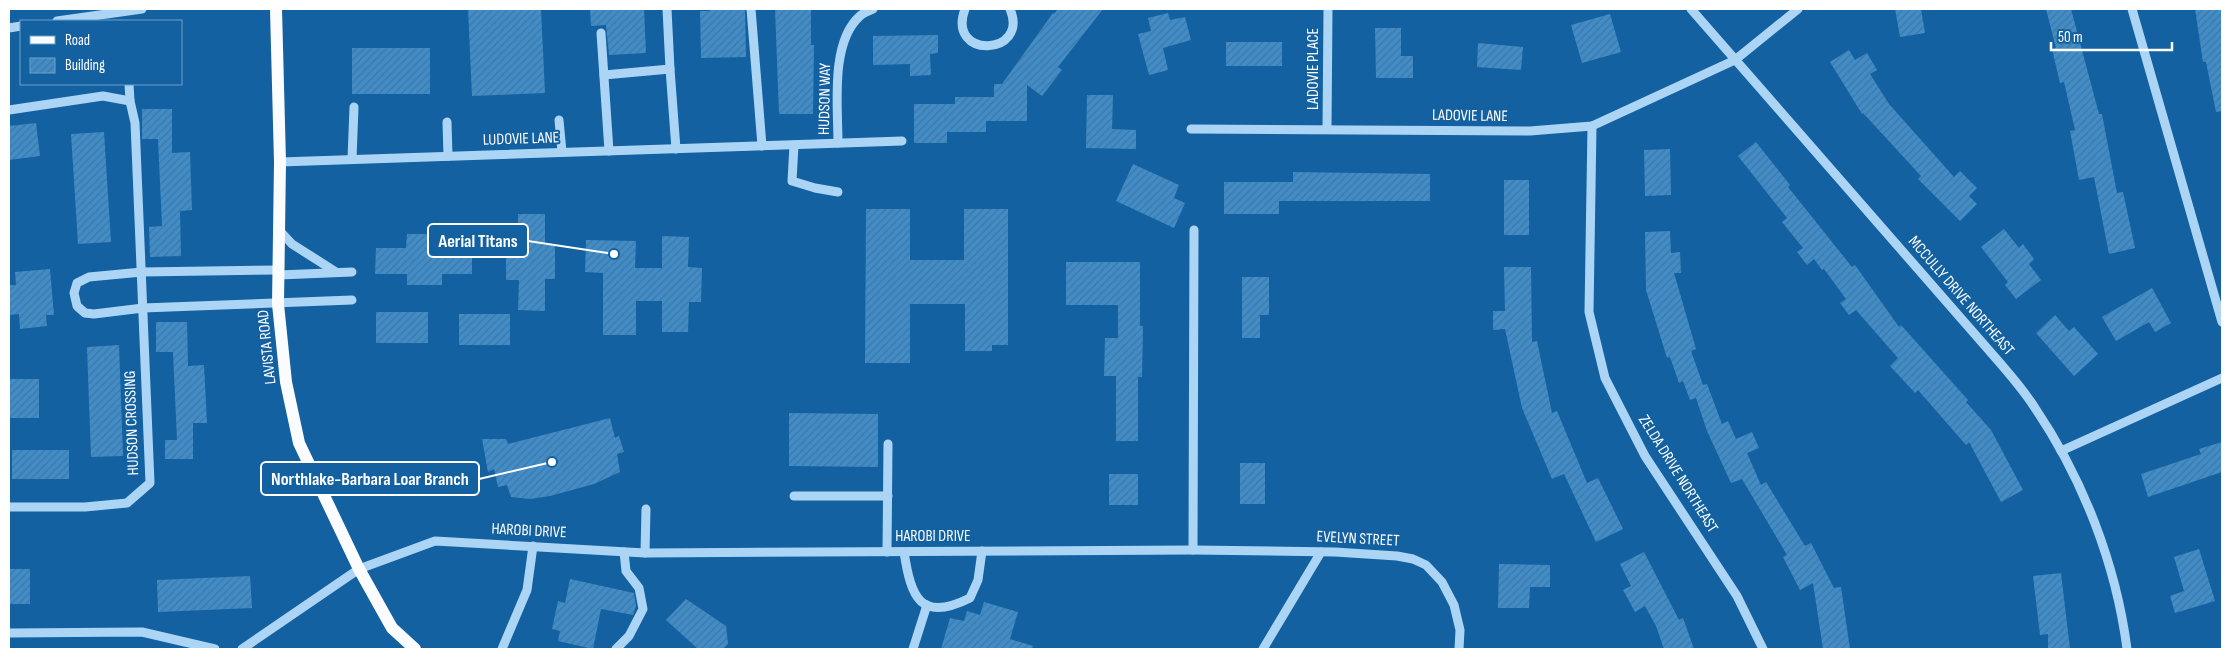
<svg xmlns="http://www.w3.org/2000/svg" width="2231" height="658" font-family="'Sofia Sans Condensed',sans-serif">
  <defs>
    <pattern id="building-hatch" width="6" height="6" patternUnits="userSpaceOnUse" patternTransform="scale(1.25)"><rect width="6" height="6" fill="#408dc9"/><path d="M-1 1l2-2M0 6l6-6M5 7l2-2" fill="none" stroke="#44769d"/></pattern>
  </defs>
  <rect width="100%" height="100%" fill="#1361a1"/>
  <g fill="url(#building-hatch)">
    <path d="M468,9h73l4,84 -73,3z"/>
    <path d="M590,9h54l2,44 -37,2 -3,-30 -15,1z"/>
    <path d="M710,9l35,1 1,47 -45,1 -1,-47h10z"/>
    <path d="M775,9h36v36h3l-1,69h-34z"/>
    <path d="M1058,9h45l-45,58 4,3 -20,26 -15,-11v36h-41v11h-39v11h-33v-39h41v-7h39v-13h8l51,-71 1,1z"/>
    <path d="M1895,9h26l4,24 -25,4z"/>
    <path d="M2046,9h25l28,105h3l15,79 6,-1 12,56 -26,6 -15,-77 -15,3 -9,-49 5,-1 -11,-48 -4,1 -8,-34 4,-1z"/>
    <path d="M2195,9h27v102l-6,1 -10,-50h-3z"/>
    <path d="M1168,13l2,7 15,-3 6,23 -28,8 5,22 -19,5 -11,-41 13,-3 -3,-13z"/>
    <path d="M1610,14l11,38 -39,11 -11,-38z"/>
    <path d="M1375,28h26v28h12v22h-37z"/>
    <path d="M938,35v18l-8,1 1,21 -21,1v-12l-37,1v-29z"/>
    <rect x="1226" y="42" width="56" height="24"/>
    <path d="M1478,43l45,4 -2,23 -44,-3z"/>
    <rect x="352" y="48" width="78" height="46"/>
    <path d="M1849,50l6,10 12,-7 10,17 -7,4 19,30 65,73 6,-6 17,17 -8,8 8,8 -17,17 -42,-42 3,-3 -58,-63 -1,1 -32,-52z"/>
    <path d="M1087,95h26l-1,34 24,1v19l-50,-1z"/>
    <path d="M142,109h30v44l18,-1 2,58 -12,1 1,45 -31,1 -1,-30 13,-1 -4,-87h-16z"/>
    <path d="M36,123l4,33 -31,4v-34z"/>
    <path d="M104,132l7,110 -33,2 -7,-110z"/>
    <path d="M1756,142l34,43 -2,2 64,80 3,-2 44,62 2,-2 67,75 -2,2 25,28 32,60 -22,12 -32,-60 -3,3 -48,-55 -3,3 -25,-27 8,-8 -42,-48 -7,5 -9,-12 6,-4 -22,-30 -2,1 -8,-11 -7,6 -10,-13 6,-4 -21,-26 5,-4 -49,-62z"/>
    <path d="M1670,149l1,46 -26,1 -1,-46z"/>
    <path d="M1133,164l46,21 -5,13 11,5 -11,25 -58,-27z"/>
    <path d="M1293,172l137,2v27h-151v13h-55v-32h69z"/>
    <rect x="1504" y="180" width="25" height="55"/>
    <path d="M866,209h44v51h54v-51h44v136h-16v6h-27v-47h-55v59h-45z"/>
    <path d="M518,214h27v31h10v34h-10v32l-27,-1 1,-30h-13v-35h12z"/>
    <path d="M2004,229l15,19 4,-4 11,15 -5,5 12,16 -25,19 -11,-14 3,-3 -27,-35z"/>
    <path d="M1670,231l1,22 9,-1 1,21h-7l22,76 -5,2 12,34 4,-1 15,40 6,-3 8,18 16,-7 7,16 -12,5 14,32 5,-3 39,64 6,-3 23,45 7,-1 9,62h-27l-10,-66 -13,7 -17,-33 4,-2 -45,-76 -11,4 -24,-52 -11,-33 -6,2 -7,-19 -4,2 -9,-26 -3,1 -21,-68 -1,-58z"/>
    <path d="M407,234h34v14h31v26h-30v11h-35v-11h-32l1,-26h30z"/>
    <path d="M662,236l27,1 -1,30 14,1 -1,34h-12l-1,30h-26v-31h-26v34h-33v-62l-18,-1 1,-32 50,1 -1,27h27z"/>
    <path d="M1066,262h74v64h3l-1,51h-4v64h-22v-65h-12l1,-38h13v-33h-52z"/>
    <path d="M1504,267h27l1,75 5,-1 15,72 5,-2 30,72 11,-5 25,51 -27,13 -32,-68 -12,5 -30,-71 -17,-79 -12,1v-19h12z"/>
    <path d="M50,269l4,46h-8l1,11 -27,3 -1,-15 -10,1v-30h7l-1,-13z"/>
    <path d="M1242,277h27v38h-9v23h-18z"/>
    <path d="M2152,288l19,35 -16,9 -6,-10 -33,19 -14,-24z"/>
    <rect x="376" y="312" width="52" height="31"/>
    <rect x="459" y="314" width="51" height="31"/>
    <path d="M2055,315l14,16 5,-4 24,27 -24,22 -38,-43z"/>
    <path d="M156,322h31l1,44 16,-1 3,58h-14v36h-28v-19h12l-4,-88h-17z"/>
    <path d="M119,345l4,111 -32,1 -4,-110z"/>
    <rect x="9" y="379" width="30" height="39"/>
    <path d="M789,413l89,1v53l-89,-1z"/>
    <path d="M610,418l5,20 4,-2 5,16 -7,2 3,18 -26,12 -44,12 -20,3 -19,-2 -4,-12 -9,2 -4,-18 -6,3 -6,-33h24l2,5z"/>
    <path d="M2222,442v30l-74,25 -7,-23 60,-20 -2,-5z"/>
    <rect x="12" y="450" width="57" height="29"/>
    <rect x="1240" y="463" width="25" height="41"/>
    <rect x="1109" y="474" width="29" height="31"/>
    <path d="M2199,549l16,52 -40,12 -5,-17 14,-5 -10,-34z"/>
    <path d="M1644,552l35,68 4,-2 11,31h-30l-8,-23 -11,-20 -10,6 -12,-22 8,-4 -11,-22z"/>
    <path d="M1499,564l51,1v22h-20l-1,21h-31z"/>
    <rect x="9" y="569" width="21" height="35"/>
    <path d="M2061,573l9,76h-22v-15l-8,1 -7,-59z"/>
    <path d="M250,576l2,32 -94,4 -1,-32z"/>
    <path d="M570,579l64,14 2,13 -3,9 -32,-6 -8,40 -35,-8 2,-10 -8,-2 6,-28 7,2z"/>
    <path d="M686,599l40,27 2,18 -5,5h-25l-32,-29z"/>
    <path d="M984,602l34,10 -8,27 23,7 -1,3h-91l9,-31 14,3 3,-10 13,4z"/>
  </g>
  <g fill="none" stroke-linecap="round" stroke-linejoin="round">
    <g stroke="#acd5f5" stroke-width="9">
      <path d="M667,9l3,60"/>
      <path d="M751,9l11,137"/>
      <path d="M965,9c-19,51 65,47 45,0"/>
      <path d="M1691,9l309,354c12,14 25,29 35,45 48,71 81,156 92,241"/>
      <path d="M2132,9l90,313"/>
      <path d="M57,21l85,-12"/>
      <path d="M9,28l12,-2"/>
      <path d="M601,33l8,118"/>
      <path d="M604,75l66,-6 6,80"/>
      <path d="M9,110l94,-14 27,5"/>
      <path d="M559,120l3,32"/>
      <path d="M447,122l1,34"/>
      <path d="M1592,126l-3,186 16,66 40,78 92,140 26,53"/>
      <path d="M1191,129l339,2 62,-5 143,-66 63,-51"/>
      <path d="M1327,129l1,-120"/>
      <path d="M838,143c0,-36 -8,-101 22,-127 3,-3 9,-5 13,-7"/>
      <path d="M794,145l-2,36 23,7 23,4"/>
      <path d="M352,159l2,-52"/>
      <path d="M280,162l622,-21"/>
      <path d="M279,230l13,14 44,28"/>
      <path d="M279,270l-137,2 -53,5 -12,6 -3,10 3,13 8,7 9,1 49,-6 209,-8"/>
      <path d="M279,275l73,-3"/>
      <path d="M2061,451l161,-73"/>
      <path d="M794,496h94"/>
      <path d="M9,507h76l42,-4 23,-20 -15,-360 -5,-22 -1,-17"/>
      <path d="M1193,550l1,-320"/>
      <path d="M887,552l1,-108"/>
      <path d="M904,552c7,45 16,71 66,46l8,-18 4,-29"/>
      <path d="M645,553l1,-44"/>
      <path d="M9,633l133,-1 73,17"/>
      <path d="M242,649l117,-80 76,-28 210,12 548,-3 142,2 62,4 16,3 13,6 16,17 12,23 6,25 -1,19"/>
      <path d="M502,649l25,-59 6,-44"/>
      <path d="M616,649l13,-13 14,-27 -4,-21 -13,-17 -2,-19"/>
      <path d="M913,649l14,-44"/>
      <path d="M1263,649l58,-97"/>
    </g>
    <path stroke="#fafcff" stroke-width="12" d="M276,9l4,153 -2,142 8,78 13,61 60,126 33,59 23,21"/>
  </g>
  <g text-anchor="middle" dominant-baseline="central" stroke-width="4" stroke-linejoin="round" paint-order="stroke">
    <g font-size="16" fill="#fff" stroke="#1361a1">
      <text transform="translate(1313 69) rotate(-90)">LADOVIE PLACE</text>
      <text transform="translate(825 99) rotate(-89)">HUDSON WAY</text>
      <text transform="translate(1470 116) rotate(1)">LADOVIE LANE</text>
      <text transform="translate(521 139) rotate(-2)">LUDOVIE LANE</text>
      <text transform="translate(1961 296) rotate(49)">MCCULLY DRIVE NORTHEAST</text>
      <text transform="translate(267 347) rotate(-96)">LAVISTA ROAD</text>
      <text transform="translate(132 423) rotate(-92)">HUDSON CROSSING</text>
      <text transform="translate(1678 474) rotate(58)">ZELDA DRIVE NORTHEAST</text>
      <text transform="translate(529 531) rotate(3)">HAROBI DRIVE</text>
      <text x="933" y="536">HAROBI DRIVE</text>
      <text transform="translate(1358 539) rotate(3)">EVELYN STREET</text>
    </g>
  </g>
  <path fill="none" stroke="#fff" stroke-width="2" d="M614 254L528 241M552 462L479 479"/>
  <g fill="#fff" stroke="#1361a1" stroke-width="2">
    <circle cx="614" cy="254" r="5"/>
    <circle cx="552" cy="462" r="5"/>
  </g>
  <g fill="#1361a1" stroke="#fff" stroke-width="2">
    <rect x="428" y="224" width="100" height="33" rx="5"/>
    <rect x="261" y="462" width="218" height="33" rx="5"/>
  </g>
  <g font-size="18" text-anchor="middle" font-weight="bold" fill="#fff">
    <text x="478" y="247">Aerial Titans</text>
    <text x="370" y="485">Northlake-Barbara Loar Branch</text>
  </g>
  <rect width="2231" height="658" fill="none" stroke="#ffffff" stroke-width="20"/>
  <rect x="20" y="20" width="162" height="65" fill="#1361a1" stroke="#71a0c7"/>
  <rect x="30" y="36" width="25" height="8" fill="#fafcff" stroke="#71a0c7"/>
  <text x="65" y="45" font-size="15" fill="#ffffff">Road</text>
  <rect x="30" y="58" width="25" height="15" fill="url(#building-hatch)" stroke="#71a0c7"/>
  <text x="65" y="70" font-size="15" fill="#ffffff">Building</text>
  <path d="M2051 42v8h121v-8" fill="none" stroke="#ffffff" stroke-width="2.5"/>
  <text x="2058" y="42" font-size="15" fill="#ffffff" stroke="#1361a1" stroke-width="4" paint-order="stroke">50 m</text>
</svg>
